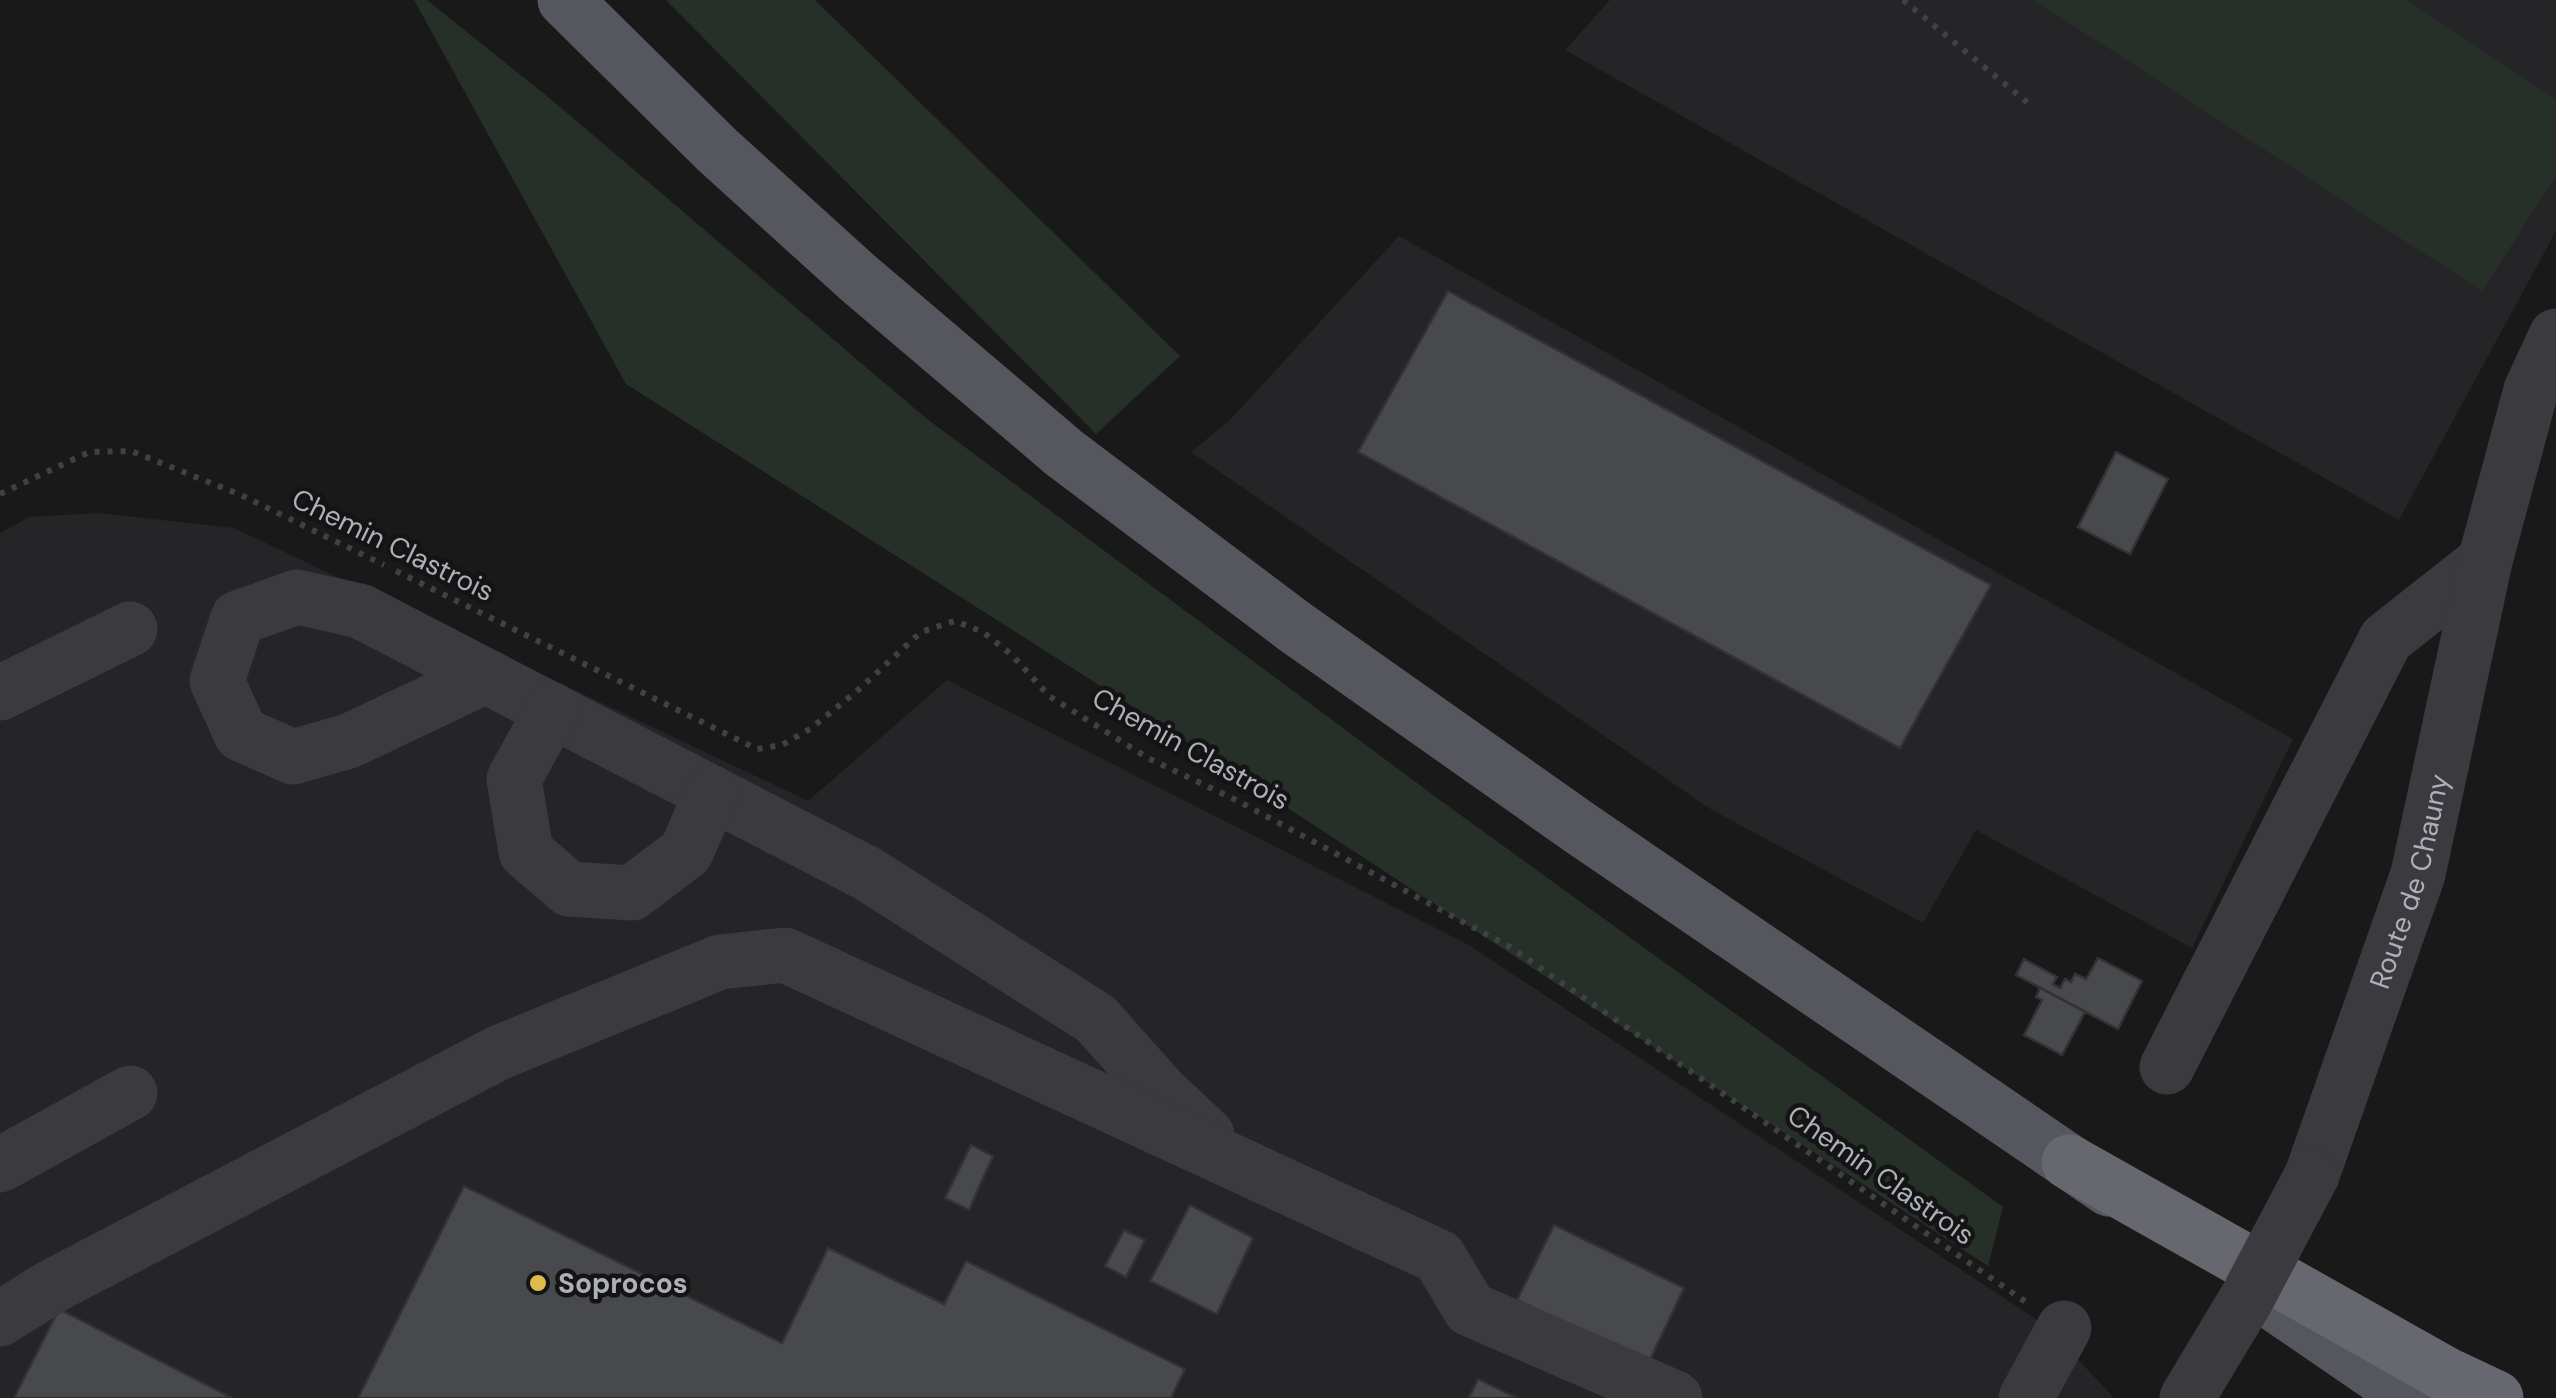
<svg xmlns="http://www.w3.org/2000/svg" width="2556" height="1398" font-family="'DM Sans',sans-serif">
  <rect width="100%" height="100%" fill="#19191a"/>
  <g fill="#252527">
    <path d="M1610,0h946v231l-157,289 -834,-470z"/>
    <path d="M1399,236l894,503 -101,209 -216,-118 -53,93 -211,-113 -521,-358 40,-33z"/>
    <path d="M98,513l136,15 574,273 139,-121 520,264 581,383 66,71h-2114v-865l29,-16z"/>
  </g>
  <g fill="#272f29">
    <path d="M414,0h13l126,101 374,318 521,387 555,401 -15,59 -867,-567 -495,-315z"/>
    <path d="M666,0h149l365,356 -84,78z"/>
    <path d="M2034,0h373l149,100v76l-74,115z"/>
  </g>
  <g fill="#48494d" stroke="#333336" stroke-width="2.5">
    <path d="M1448,291l543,294 -91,163 -542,-296z"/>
    <path d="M2116,452l52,27 -38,75 -52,-27z"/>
    <path d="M2098,958l44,23 -24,48 -102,-54 8,-16 33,18 -4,7 7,4 5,-9 6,3 4,-8 11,5z"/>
    <path d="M2040,988l45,24 -23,43 -38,-20 18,-35 -6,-3z"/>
    <path d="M971,1145l22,11 -24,54 -24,-12z"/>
    <path d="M464,1186l318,157 46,-95 116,56 22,-43 219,108 -14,29h-813z"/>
    <path d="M1190,1205l63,33 -36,76 -67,-33z"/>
    <path d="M1554,1225l130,63 -36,76 -131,-64z"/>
    <path d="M1124,1230l21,10 -19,37 -21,-11z"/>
    <path d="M59,1309l173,89h-218z"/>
    <path d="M1478,1379l39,19h-48z"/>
  </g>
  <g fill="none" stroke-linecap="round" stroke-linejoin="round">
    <g stroke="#404146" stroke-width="6" stroke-dasharray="5 8" stroke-linecap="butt">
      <path d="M1903,0l125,103"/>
      <path d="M0,494l89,-42 42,-1 110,44 143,70"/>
      <path d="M396,571l361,178 25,-4 28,-16 47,-38 64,-59 34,-11 28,11 29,23 37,41 99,62 88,42 274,147 516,355"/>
    </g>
    <g stroke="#3a3a3f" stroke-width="55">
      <path d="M486,676l-137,65 -56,16 -52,-23 -24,-53 21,-63 59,-21 63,14 508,263 228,145 64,72 47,44"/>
      <path d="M0,693l130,-64"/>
      <path d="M552,710l-38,69 12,73 43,37 63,4 54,-41 26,-59"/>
      <path d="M2167,1067l219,-428 99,-78"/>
      <path d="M0,1165l130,-72"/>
      <path id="s1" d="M2312,1175l106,-301 67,-313 46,-171 25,-54"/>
      <path d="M0,1319l51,-32 447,-234 222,-91 65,-7 654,302 31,52 205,89"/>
      <path d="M2026,1398l38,-70"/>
    </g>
    <g stroke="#56575e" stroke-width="55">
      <path d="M565,0l152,150 140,127 207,176 231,174 285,201 529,361"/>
      <path d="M2262,1295l150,103"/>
    </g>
    <path stroke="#67686f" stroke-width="55" d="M2069,1162l378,213 49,23"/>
    <path stroke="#3a3a3f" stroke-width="55" d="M2187,1398l60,-100 65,-123"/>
  </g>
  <circle fill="#debb4d" stroke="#141415" stroke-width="4" cx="538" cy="1283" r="10"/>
  <g text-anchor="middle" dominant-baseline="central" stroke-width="9" stroke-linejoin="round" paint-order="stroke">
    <g font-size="28" fill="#adafb9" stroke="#141415">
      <text transform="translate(393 545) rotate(26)">Chemin Clastrois</text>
      <text transform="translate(1191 749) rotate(29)">Chemin Clastrois</text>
      <text stroke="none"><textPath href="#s1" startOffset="310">Route de Chauny</textPath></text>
      <text transform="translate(1881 1175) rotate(35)">Chemin Clastrois</text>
    </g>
    <g font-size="28" font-weight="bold" fill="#adafb9" stroke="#141415" text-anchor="start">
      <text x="558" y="1283">Soprocos</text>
    </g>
  </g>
</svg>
